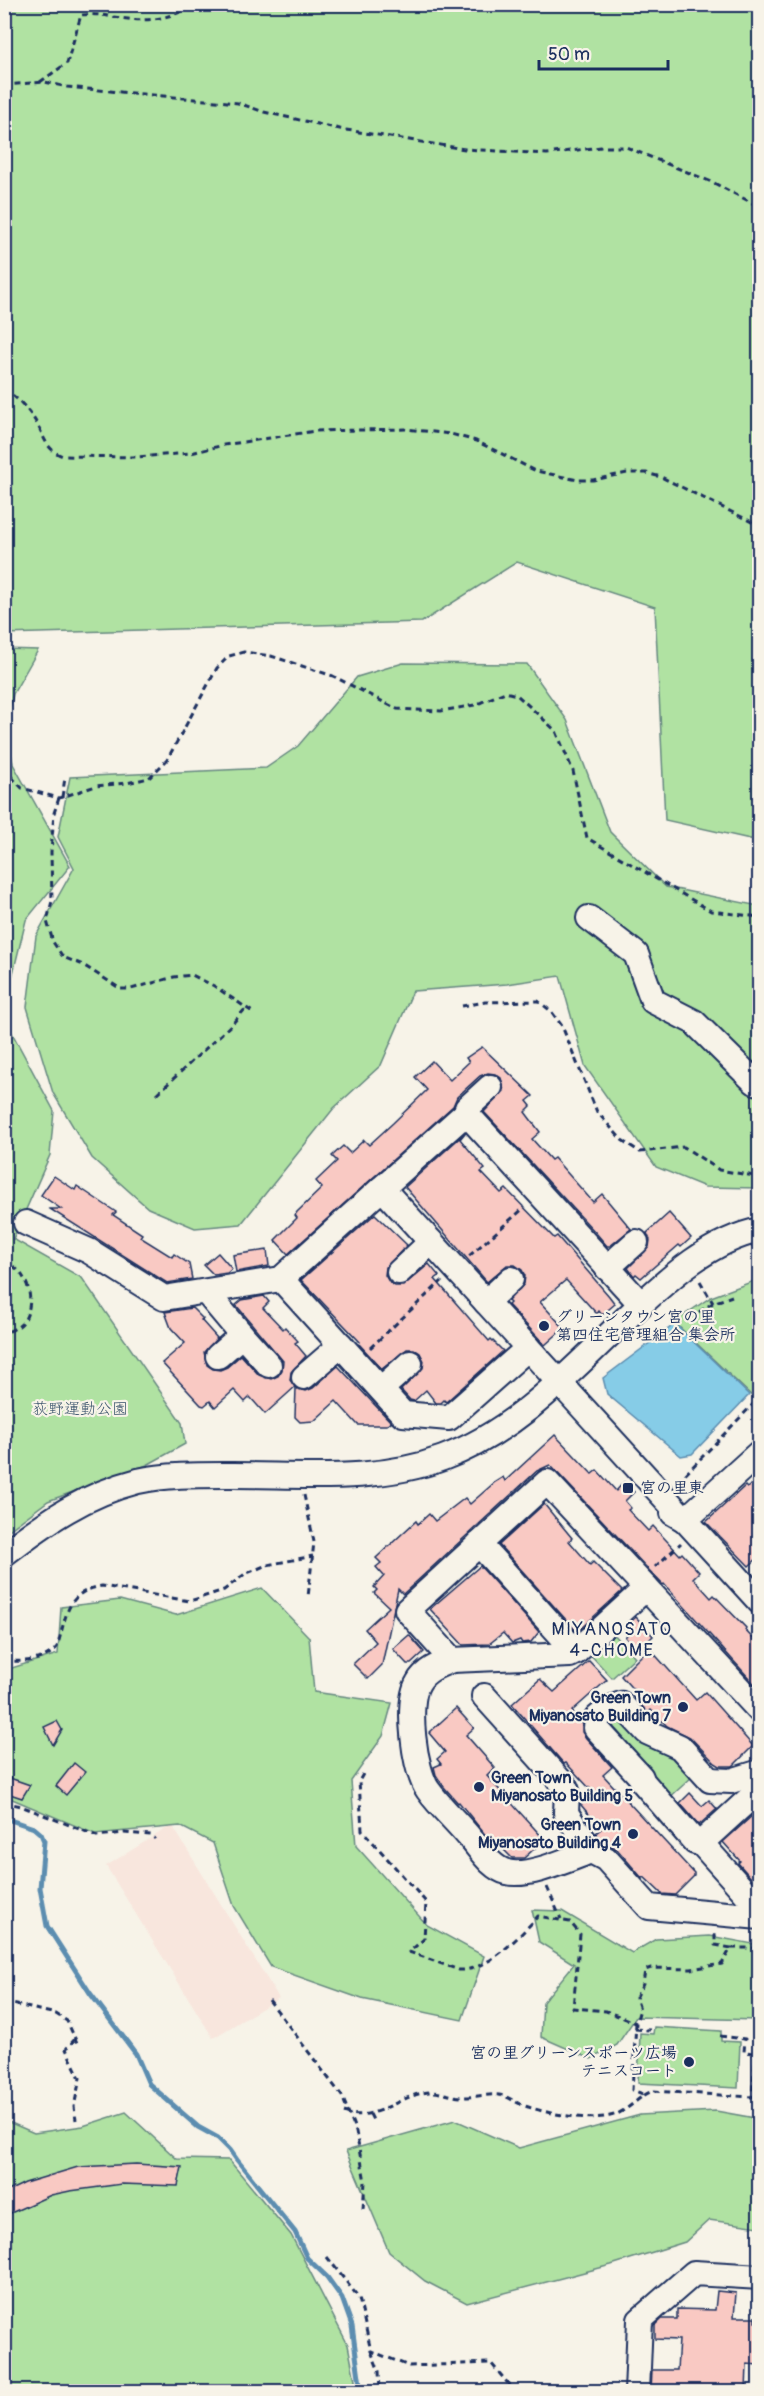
<svg xmlns="http://www.w3.org/2000/svg" width="764" height="2396" font-family="Pangolin,'Klee One',sans-serif">
  <rect width="100%" height="100%" fill="#f7f3e8"/>
  <filter id="ink" filterUnits="userSpaceOnUse"><feTurbulence type="fractalNoise" baseFrequency=".0167" numOctaves="2"/><feDisplacementMap in="SourceGraphic" scale="12" xChannelSelector="R" yChannelSelector="G"/><feConvolveMatrix kernelMatrix="1 2 1 2 8 2 1 2 1" color-interpolation-filters="sRGB"/></filter>
  <g filter="url(#ink)">
    <path fill="#f8e6dd" d="M172,1825l107,173 -66,40 -107,-172z"/>
    <g fill="#b0e2a2" stroke="#668880" stroke-width="1.5">
      <path d="M4,5h755v836l-94,-21 -10,-213 -138,-45 -95,60 -417,12z"/>
      <path d="M4,649l34,1 -25,44 -7,32 7,38 57,102 -44,54 -19,78 4,33 43,80 -4,44 -37,84 69,39 100,145 3,21 -38,21 -99,36 -43,32z"/>
      <path d="M403,663l124,1 40,56 43,112 56,55 93,19v282l-54,-1 -49,-20 -71,-101 -25,-90 -53,8 -94,7 -32,74 -47,43 -93,116 -46,4 -47,-20 -56,-50 -39,-65 -26,-86 9,-71 38,-68 -16,-31 12,-60 196,-9 32,-22 59,-69z"/>
      <path d="M759,1279l1,113 -6,6 -80,-76 37,-25z"/>
      <path d="M262,1588l47,49 5,55 78,11 -9,33 -32,45 5,65 71,79 57,31 -22,64 -100,-21 -91,-32 -37,-61 -21,-63 -33,-17 -85,8 -90,-38v-126l53,-16 3,-47 59,-7 56,15z"/>
      <path d="M611,1631l24,26 -23,21 -24,-26z"/>
      <path d="M625,1716l53,43 15,17 -26,24 -18,-20 -4,-17 -32,-37z"/>
      <path d="M532,1910l30,1 70,42 24,-14 54,-3 49,9v75l-123,-3 -19,28 -26,14 -50,-22 2,-35 31,-38 -35,-22z"/>
      <path d="M654,2027l67,4v10l19,1 -2,46 -100,-5 2,-50 13,1z"/>
      <path d="M759,2050v177l-50,-7 -24,22 -74,23 -144,38 -42,-22 -36,-29 -43,-101 109,-31 64,28 121,-33 76,-4 39,7z"/>
      <path d="M126,2112l51,47 52,1 62,75 57,110 9,46h-352l-1,-271 30,13 49,-7z"/>
    </g>
    <path fill="#86cce7" stroke="#5b8db0" stroke-width="1.5" d="M675,1324l74,71 -57,59 -11,2 -74,-62 -4,-16z"/>
    <g fill="none" stroke-linecap="round" stroke-linejoin="round">
      <path stroke="#5b8db0" stroke-width="5" d="M4,1818l30,10 7,6 3,7 -4,47 7,38 43,67 46,61 13,30 49,43 20,11 12,12 7,10 58,72 12,26 20,19 15,21 10,28 9,66"/>
    </g>
    <g fill="#f9c9c3" stroke="#1b2f5e" stroke-width="1.5">
      <path d="M482,1047l51,49 -6,5 4,5 -6,6 15,20 -8,7 19,21 3,-2 39,44 9,-8 29,35 -21,17h-3l-11,-13 -112,-121 20,-21 -3,-13 -6,-4 -7,-1 -8,3 -23,21 -4,9 -165,148 -13,-14 22,-22 -2,-3 2,-3 25,-24 -6,-7 21,-20 -5,-5 11,-10 7,7 14,-13 5,5 24,-22 34,-33 -12,-13 17,-16 18,19 19,-18 -3,-4z"/>
      <path d="M465,1133l-5,6 25,30 -4,3 20,21 5,-4 48,49 3,-2 52,60 6,8 -13,11 -3,-4 -2,3 -31,-34 -26,22 24,26 -19,17 -37,-40 2,-2 -2,-2 16,-17 1,-8 -3,-6 -7,-5h-8l-20,17 -82,-95z"/>
      <path d="M54,1176l21,14 2,-4 39,26 -3,3 29,19 -2,3 32,20 2,-3 15,10 3,15 -25,4 -117,-74h11l-20,-14z"/>
      <path d="M669,1213l22,25 -10,9 -2,-2 -38,33 -5,-4 -2,2 -6,-8 21,-21 1,-7 -3,-7z"/>
      <path d="M375,1214l32,31 -21,22 -1,8 4,7 6,4h8l26,-22 10,12 -4,3 54,62 2,-2 12,12 -57,51 -2,-2 -3,3h-5l-10,-13 -12,11 -4,-1 -9,-10 22,-22 1,-7 -4,-8 -6,-4h-7l-25,20 -23,-25 1,-2 -59,-62z"/>
      <path d="M267,1250l2,16 -33,6 -3,-17z"/>
      <path d="M218,1253l14,16 -5,4 -13,2 -10,-10z"/>
      <path d="M264,1296l5,6 -6,6 20,21 2,-2 13,14 -3,2 11,13 -15,16 -1,8 5,7 -30,27 -15,-17 -5,5 -11,-12 -19,17 -5,-6 -6,5 -3,-1 -39,-42 23,-20 -14,-15 -6,-16 27,-4 11,11 -2,1 16,18 -13,14 3,13 6,4 7,1 7,-3 14,-12 18,20 12,4 7,-3 4,-6 1,-9 -47,-56 6,-5z"/>
      <path d="M338,1366l53,56 -4,3h-29l-22,-24 -22,20 -14,1 -5,-5 1,-29 10,3 7,-3z"/>
      <path d="M555,1435l37,39 5,-4 19,21 8,-9 10,10 -9,9 6,7 -3,2 20,21 5,-5 27,29 2,-2 17,19 -6,6 18,20 3,-3 32,33 -1,2 14,15v44l-95,-105 -1,1 -113,-120 -13,6 -134,123 -5,-5 -16,76 -14,14 -15,-15 23,-22 -11,-13 24,-22 -15,-14 3,-3 -3,-3 10,-11 -8,-9 5,-4 -5,-5 40,-37 2,3 11,-10 6,7 30,-23 5,6 25,-22 8,-5 2,4z"/>
      <path d="M759,1477v80l-10,9 -43,-44 39,-36 2,2z"/>
      <path d="M544,1504l28,34 -3,3 21,24 3,-3 29,29 -45,41 -78,-87z"/>
      <path d="M480,1566l59,66 -8,10 -9,1 -2,-3 -8,3 -9,-10 -14,11 -26,1 -33,-36z"/>
      <path d="M636,1617l17,19 -15,15 -13,-14 4,-4 -4,-6z"/>
      <path d="M409,1635l15,17 -13,12h-4l-14,-15z"/>
      <path d="M649,1648l47,52 9,-8 48,54 -20,20h-13l-5,-3 -25,-26 -23,-11 -16,-16 -3,3 -13,-15 3,-3 -17,-19z"/>
      <path d="M589,1661l18,19 -35,31 10,12v9l4,6 26,29 -9,8 91,98v3l-19,19 -13,-1 -18,-17 -2,1 -25,-29 -16,-9 -5,-7 5,-4 -20,-24v-3l11,-11 -26,-28 -2,1 -52,-60 28,-25 14,13z"/>
      <path d="M456,1708l18,20 -8,7 29,33 -8,8 56,62 1,2 -20,18h-12l-18,-18 -3,2 -32,-40 -1,1 -14,-16 -8,-12 -2,-8 7,-3 -4,-5 8,-7 -16,-19z"/>
      <path d="M57,1721l5,9 -9,15 -9,-18z"/>
      <path d="M74,1763l11,9 -19,23 -10,-9z"/>
      <path d="M4,1776l26,9 -8,13 -18,-6z"/>
      <path d="M690,1793l12,13 7,-6 8,9 -18,16 -19,-22z"/>
      <path d="M752,1816l7,8v63l-21,-24 2,-2 -17,-19z"/>
      <path d="M136,2164l46,3 -4,19 -56,-2 -52,7 -19,4 -47,21v-23l21,-10 53,-16z"/>
      <path d="M717,2291l19,2 -2,24h21v5h4v43l-12,-1 -1,27h-95l1,-21h25l2,-30 -24,-1v-13l7,-7h15v-10l38,1z"/>
    </g>
    <g fill="none" stroke-linecap="round" stroke-linejoin="round">
      <defs>
        <g id="minor">
          <path d="M589,918l47,36 17,47 41,21 61,60 5,1"/>
          <path d="M466,1113l1,-5 23,-21"/>
          <path d="M382,1188l84,-75 175,191"/>
          <path d="M26,1223l63,28 75,47 117,-19 101,-91 378,414"/>
          <path d="M607,1268l29,-26"/>
          <path d="M399,1272l32,-30"/>
          <path d="M281,1279l122,135 46,4 79,-70"/>
          <path d="M206,1292l36,43 -24,21"/>
          <path d="M486,1302l25,-23"/>
          <path d="M242,1335l27,30"/>
          <path d="M304,1377l37,-32"/>
          <path d="M381,1389l29,-26"/>
          <path d="M673,1513l12,7 75,-68"/>
          <path d="M479,1544l97,108"/>
          <path d="M4,1554c43,-33 80,-59 134,-73 28,-6 57,-6 86,-6 73,-1 149,9 219,-17 77,-28 134,-94 192,-148 35,-33 76,-70 125,-80"/>
          <path d="M452,1660l-45,-50 140,-128 99,106"/>
          <path d="M484,1696l81,90 2,5 -1,22 25,38 15,8 43,48 111,10"/>
          <path d="M760,1772l-29,9 -21,-1 -30,-33 -33,-15 -26,-28 -13,5 -11,9 -1,10 45,49 1,4 53,61 6,1 59,66"/>
          <path d="M701,1843l59,-54"/>
          <path d="M591,1851c-22,8 -63,27 -84,21 -16,-4 -27,-23 -37,-34 -13,-16 -30,-31 -42,-48 -14,-20 -22,-87 -10,-107 7,-13 21,-18 34,-23l118,-5 6,-3 70,-64 114,123"/>
          <path d="M637,2392l3,-72 54,-47 66,4"/>
        </g>
      </defs>
      <use href="#minor" stroke="#1b2f5e" stroke-width="28"/>
      <g stroke="#1b2f5e" stroke-width="3" stroke-dasharray="6 4.5" stroke-linecap="butt">
        <path d="M40,82l27,-19 14,-48c16,-2 30,2 47,4 24,3 46,-2 68,-15"/>
        <path d="M4,85l41,-3 22,5 171,16 26,9 76,17 125,20 82,5 54,-7h25l88,36 46,24"/>
        <path d="M4,389c14,9 25,21 33,35 8,14 9,26 26,32l74,1 54,-4 33,-8 91,-14 91,-2 45,5 25,7 60,30 42,9h15l34,-7h19l15,4 99,49"/>
        <path d="M4,769l18,19 37,10 37,-12 31,-3 22,-5 18,-18 50,-92 12,-12 15,-4 27,4 62,20 64,33 44,2 34,-6 30,-13 12,3 39,36 17,40 14,67 124,73 49,6"/>
        <path d="M62,797l3,-19"/>
        <path d="M59,798l-5,15 -3,39 1,49 -5,20 6,21 10,15 20,8 38,24h10l43,-12 18,-2 22,11 40,27"/>
        <path d="M462,1006l23,-4 53,-1 13,10 11,15 35,86 25,28 18,12 44,-5 35,23 41,7"/>
        <path d="M157,1094l76,-71 13,-15"/>
        <path d="M469,1256l56,-49"/>
        <path d="M4,1261c23,9 33,38 20,60 -4,6 -13,9 -20,13"/>
        <path d="M700,1281l13,22"/>
        <path d="M699,1312l14,-9 19,-7"/>
        <path d="M370,1348l72,-67"/>
        <path d="M760,1377l-2,2 2,2"/>
        <path d="M678,1482l82,-85"/>
        <path d="M304,1495l10,47 -6,55"/>
        <path d="M655,1567l26,-24"/>
        <path d="M4,1661c18,1 41,1 53,-14 10,-31 8,-55 45,-61l88,15 34,-11 21,-16 22,-9 46,-9"/>
        <path d="M363,1774l-4,7 3,49 64,72 -2,37 -15,13 50,18c28,2 62,-35 79,-54l32,6 10,12 -7,74 33,3 30,12"/>
        <path d="M4,1802l17,4 76,30 27,-3 28,2 3,4"/>
        <path d="M547,1887l14,32"/>
        <path d="M731,1948h29"/>
        <path d="M269,2000l73,96 14,36 9,50 -2,27"/>
        <path d="M4,2002l52,12 11,7 11,24"/>
        <path d="M635,2029l15,1"/>
        <path d="M720,2036l25,3 -1,13 11,1"/>
        <path d="M75,2039l-9,10 14,29 -6,29 2,13"/>
        <path d="M643,2094l-11,-4 4,-67 4,-14 -4,-11 7,-14 2,-14 6,-2 40,1 31,-5 9,-16 -16,-3v-13"/>
        <path d="M344,2112c32,12 56,-19 87,-20 11,0 21,5 32,5 12,0 25,-3 36,-2 9,1 17,8 26,11 25,8 59,15 85,10 17,-3 28,-20 43,-25l99,6 4,-49 4,-4"/>
        <path d="M370,2114l3,6"/>
        <path d="M327,2257l32,41 12,53 38,15 82,-3 24,29"/>
        <path d="M371,2351l8,20 1,21"/>
      </g>
      <use href="#minor" stroke="#f7f3e8" stroke-width="24"/>
    </g>
  </g>
  <g fill="#1b2f5e" stroke="#f7f3e8" stroke-width="2">
    <circle cx="544" cy="1326" r="6"/>
    <rect x="622" y="1482" width="12" height="12" rx="3"/>
    <circle cx="683" cy="1707" r="6"/>
    <circle cx="479" cy="1787" r="6"/>
    <circle cx="633" cy="1834" r="6"/>
    <circle cx="689" cy="2062" r="6"/>
  </g>
  <g text-anchor="middle" dominant-baseline="central" stroke-width="4.5" stroke-linejoin="round" paint-order="stroke">
    <g font-size="16" font-weight="bold" fill="#1b2f5e" stroke="#f7f3e8" text-anchor="start">
      <text x="556" y="1317">グリーンタウン宮の里<tspan x="556" dy="18">第四住宅管理組合 集会所</tspan></text>
      <text x="640" y="1488">宮の里東</text>
      <text x="671" y="1698" text-anchor="end">Green Town<tspan x="671" dy="18">Miyanosato Building 7</tspan></text>
      <text x="491" y="1778">Green Town<tspan x="491" dy="18">Miyanosato Building 5</tspan></text>
      <text x="621" y="1825" text-anchor="end">Green Town<tspan x="621" dy="18">Miyanosato Building 4</tspan></text>
      <text x="677" y="2053" text-anchor="end">宮の里グリーンスポーツ広場<tspan x="677" dy="18">テニスコート</tspan></text>
    </g>
    <g font-size="16" fill="#39536c" stroke="#f7f3e8">
      <text x="80" y="1409">荻野運動公園</text>
    </g>
    <g font-size="18" letter-spacing="1.5" fill="#1b2f5e" stroke="#f7f3e8">
      <text x="612" y="1629">MIYANOSATO<tspan x="612" dy="21">4-CHOME</tspan></text>
    </g>
  </g>
  <rect width="764" height="2396" fill="none" stroke="#f7f3e8" stroke-width="24"/>
  <rect x="12" y="12" width="740" height="2372" fill="none" stroke="#1b2f5e" stroke-width="2" filter="url(#ink)"/>
  <path d="M539 60v9h129v-9" fill="none" stroke="#1b2f5e" stroke-width="3"/>
  <text x="548" y="60" font-size="18" fill="#1b2f5e" stroke="#f7f3e8" stroke-width="4.5" paint-order="stroke">50 m</text>
</svg>
